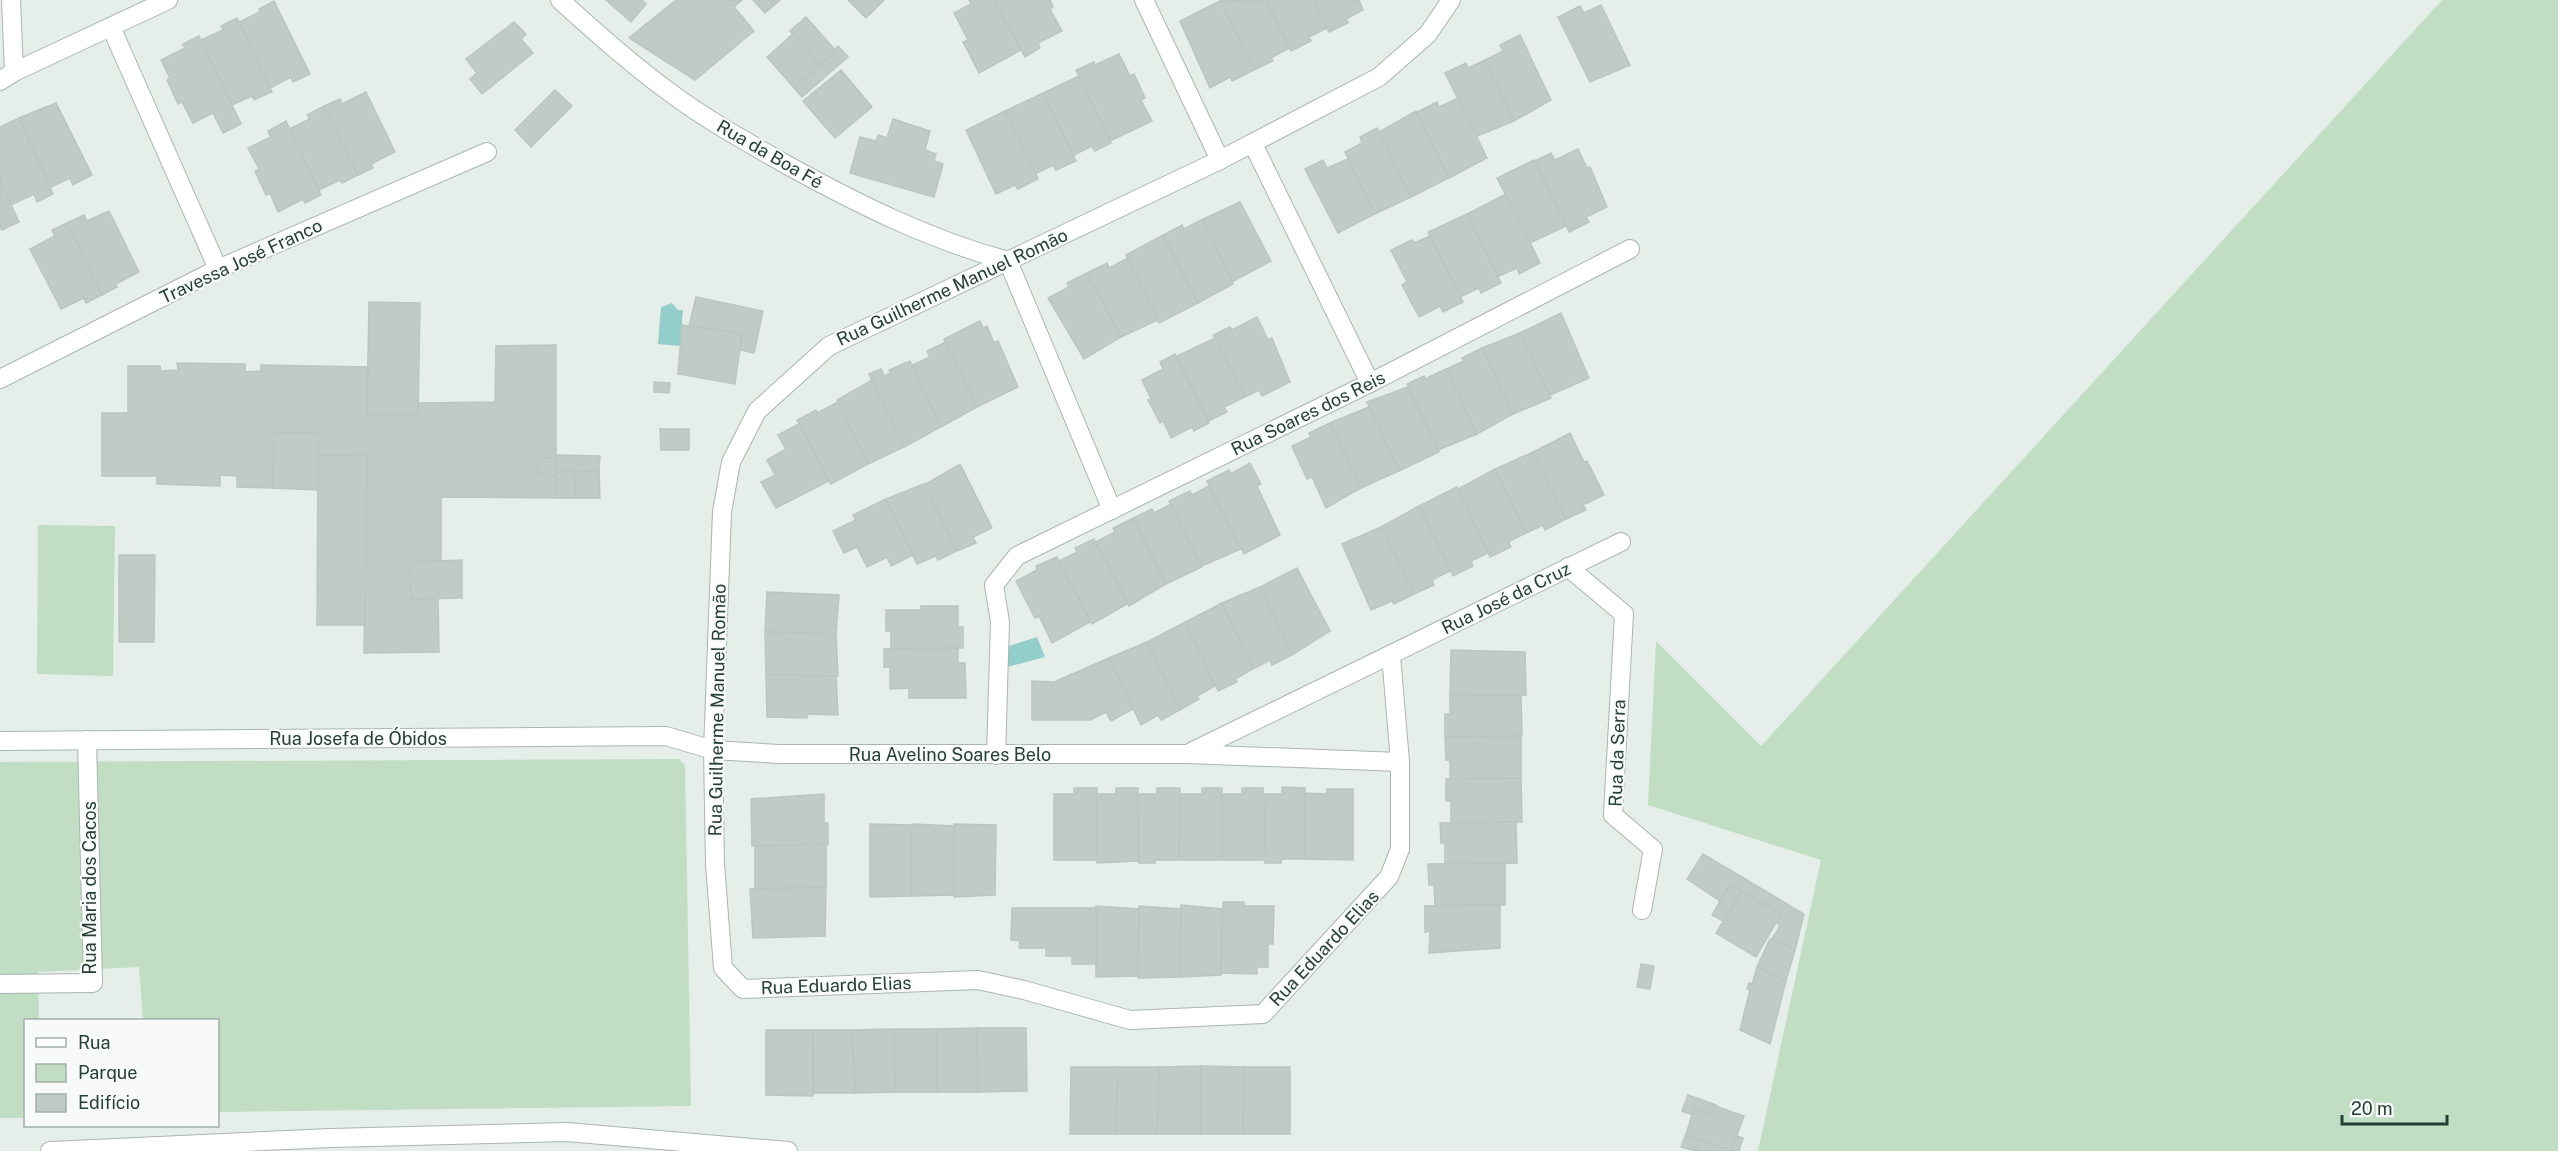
<svg xmlns="http://www.w3.org/2000/svg" width="2558" height="1151" font-family="'Public Sans',sans-serif">
  <rect width="100%" height="100%" fill="#e6eee9"/>
  <g fill="#c1ddc4">
    <path d="M2442,0h116v1151h-800l63,-291 -173,-55 8,-164 105,105z"/>
    <path d="M38,525l77,1 -2,150 -76,-2z"/>
    <path d="M679,759l6,6 6,341 -473,6v-92h-75l-4,-53 -101,5 1,48h-13l-1,98h-25v-356z"/>
  </g>
  <g fill="#93cdcc">
    <path d="M672,303l6,7h5l-3,36 -22,-2 3,-37z"/>
    <path d="M1037,637l8,20 -38,10 -1,-20z"/>
  </g>
  <g fill="#bfcbc4" stroke="#b9c7bf" stroke-width="1.5">
    <path d="M606,0h36l4,4 -15,18z"/>
    <path d="M676,0h66l-8,7 20,24 -59,49 -66,-42z"/>
    <path d="M753,0h27l-15,13z"/>
    <path d="M848,0h36l-18,18z"/>
    <path d="M969,0h25l27,50 -42,23 -16,-31 5,-2 -14,-27 17,-9z"/>
    <path d="M994,0h56l3,7 -3,2 12,22 -24,12 2,5 -15,9z"/>
    <path d="M1266,0h47l14,28 -18,9 2,4 -20,10z"/>
    <path d="M1266,0l23,48 -18,10 2,3 -19,9 -34,-69z"/>
    <path d="M1313,0h46l4,10 -17,9 2,4 -19,9z"/>
    <path d="M274,1l36,73 -17,8 -2,-5 -21,11 -31,-66 21,-10 -1,-3z"/>
    <path d="M1220,1l34,69 -22,11 -2,-4 -20,11 -30,-67z"/>
    <path d="M1601,5l29,60 -40,17 -32,-65 22,-11 4,7z"/>
    <path d="M806,17l30,34 -16,14 -30,-34z"/>
    <path d="M237,18l35,74 -18,8 -2,-4 -20,9 -31,-65 22,-10 -2,-4z"/>
    <path d="M514,22l12,12 -5,5 12,14 -51,41 -12,-15 7,-6 -11,-14z"/>
    <path d="M793,34l27,31 -26,23 -27,-31z"/>
    <path d="M1520,35l31,65 -37,21 -29,-61 18,-9 -3,-6z"/>
    <path d="M199,36l42,88 -18,9 -10,-20 -20,10 -11,-21 -4,2 -11,-24 3,-2 -9,-18 24,-12 -2,-4z"/>
    <path d="M838,46l10,11 -46,40 -8,-9 42,-37 -2,-1z"/>
    <path d="M1119,54l11,22 4,-2 11,24 -4,2 11,21 -42,20 -34,-71 18,-8 1,3z"/>
    <path d="M1485,60l29,61 -37,15 -32,-63 21,-10 2,5z"/>
    <path d="M841,70l31,37 -37,31 -32,-37z"/>
    <path d="M1079,76l32,67 -16,8 -3,-5 -18,9 -31,-62z"/>
    <path d="M555,90l17,16 -41,41 -16,-17z"/>
    <path d="M366,92l29,60 -24,12 2,4 -15,7 -34,-69 16,-7 2,5z"/>
    <path d="M1043,93l33,68 -20,9 -3,-5 -18,9 -30,-63z"/>
    <path d="M1458,98l29,60 -38,20 -32,-66 20,-10 2,5z"/>
    <path d="M56,103l36,72 -19,10 -3,-7 -19,9 -32,-69z"/>
    <path d="M324,106l34,69 -16,8 -2,-3 -21,10 -30,-61 21,-10 -3,-4z"/>
    <path d="M1005,111l33,68 -20,10 -3,-4 -19,9 -30,-64z"/>
    <path d="M1416,111l33,67 -38,19 -32,-65z"/>
    <path d="M19,118l34,76 -16,8 -3,-8 -23,11 -11,-24v-54z"/>
    <path d="M893,119l37,12 -5,19 11,4 -2,7 9,3 -9,33 -84,-24 10,-36 16,4 2,-6 9,3z"/>
    <path d="M286,121l35,74 -16,8 -2,-4 -25,13 -8,-19 -4,2 -11,-24 4,-2 -11,-21 23,-11 -3,-6z"/>
    <path d="M1377,128l34,69 -36,17 -30,-62 17,-9 -2,-6z"/>
    <path d="M1578,149l9,19 3,-1 17,40 -21,10 3,5 -20,10 -34,-71 16,-8 4,7z"/>
    <path d="M1348,159l27,55 -37,19 -33,-64 18,-9 4,8z"/>
    <path d="M1534,160l32,66 -36,17 -33,-65z"/>
    <path d="M0,181l19,41 -17,8 -2,-3z"/>
    <path d="M1506,194l34,69 -21,11 -2,-6 -20,9 -30,-63z"/>
    <path d="M1240,202l31,59 -39,21 -29,-63z"/>
    <path d="M109,211l30,61 -23,12 1,3 -15,8 -35,-72 17,-8 3,6z"/>
    <path d="M1467,214l34,69 -20,10 -2,-5 -19,9 -32,-65z"/>
    <path d="M1203,219l30,65 -35,19 -35,-68 19,-10 2,4z"/>
    <path d="M67,223l35,72 -16,8 -2,-5 -23,11 -31,-60 25,-13 -3,-6z"/>
    <path d="M1163,235l35,68 -39,20 -33,-68z"/>
    <path d="M1430,236l33,66 -20,10 -3,-6 -21,11 -17,-32 5,-3 -16,-32 21,-10 2,3z"/>
    <path d="M1128,258l30,62 -37,17 -34,-64 20,-10 2,5z"/>
    <path d="M1087,273l34,64 -37,22 -36,-61 21,-11 -2,-4z"/>
    <path d="M696,297l67,14 -9,42 -14,-3 2,-16 -53,-8z"/>
    <path d="M369,302l51,1 -2,113h-51z"/>
    <path d="M1561,313l28,65 -39,17 -30,-62z"/>
    <path d="M1257,317l11,23 4,-2 18,44 -28,14 -3,-6 -14,7 -32,-62 17,-8 2,3z"/>
    <path d="M980,321l3,7 4,-2 7,17 4,-2 20,46 -41,20 -33,-68z"/>
    <path d="M682,325l60,9 -7,50 -57,-10z"/>
    <path d="M1520,333l31,65 -38,16 -31,-66z"/>
    <path d="M1215,338l30,59 -21,10 3,5 -18,9 -32,-65z"/>
    <path d="M946,342l31,65 -36,20 -29,-62 18,-8 -3,-6z"/>
    <path d="M556,345v113h-18v17l18,1v22l-115,-1v64l-31,1 1,37 27,-1 1,54 -75,1 3,-197 -49,-1v-22h-44l-1,55 -36,-1v-11l-17,-1v11l-63,-2v-8h-55v-63h26v-47h32l1,5 17,-1 -1,-7 68,1v8l16,-1v-6l107,2 -1,49h51v-13l77,-1 1,-56z"/>
    <path d="M1482,348l31,66 -36,20 -31,-65 18,-8 -2,-3z"/>
    <path d="M1175,354l34,69 -15,8 -2,-4 -21,11 -8,-17 -3,2 -12,-23 3,-1 -9,-19 21,-11 -3,-7z"/>
    <path d="M910,361l31,66 -37,20 -35,-73 12,-5 3,7 7,-3 -2,-3z"/>
    <path d="M1446,369l31,65 -39,16 -31,-66 17,-8 1,3z"/>
    <path d="M872,380l32,67 -36,17 -31,-64z"/>
    <path d="M654,382l16,1 -1,10 -15,-1z"/>
    <path d="M1408,387l31,65 -40,19 -32,-69z"/>
    <path d="M838,402l30,62 -37,20 -34,-64 19,-10 1,3z"/>
    <path d="M1369,407l30,64 -38,17 -31,-65z"/>
    <path d="M1330,423l31,65 -35,20 -14,-31 -5,2 -15,-33 19,-9 -2,-4z"/>
    <path d="M799,424l30,57 -53,27 -15,-26 14,-7 -8,-15 19,-11 -8,-14z"/>
    <path d="M660,429h29v21h-28z"/>
    <path d="M274,433h44v57l-45,-2z"/>
    <path d="M1570,433l14,29 3,-1 17,34 -21,10 3,5 -20,9 -33,-67z"/>
    <path d="M1533,452l33,67 -21,11 -2,-5 -17,8 -31,-64z"/>
    <path d="M318,455l49,1 -2,169h-48z"/>
    <path d="M556,455l44,1 -1,15 -43,1z"/>
    <path d="M538,458h18v18l-18,-1z"/>
    <path d="M1250,463l11,21 -4,2 23,49 -36,19 -37,-73 22,-11 2,4z"/>
    <path d="M960,464l32,64 -19,9 3,6 -19,8 -33,-66z"/>
    <path d="M1495,469l31,64 -18,9 3,5 -21,10 -32,-68z"/>
    <path d="M599,471l1,27h-25l1,-26z"/>
    <path d="M556,472h20l-1,26h-19z"/>
    <path d="M924,484l33,67 -19,9 -2,-4 -19,8 -31,-65z"/>
    <path d="M1209,486l32,63 -39,17 -33,-65 21,-10 2,4z"/>
    <path d="M1457,487l31,66 -17,8 2,5 -20,10 -34,-70z"/>
    <path d="M886,499l27,56 -22,11 -4,-9 -20,10 -10,-20 -13,6 -11,-22 23,-11 -3,-5z"/>
    <path d="M1171,504l31,63 -36,17 -33,-66 19,-9 2,4z"/>
    <path d="M1419,506l31,65 -18,9 2,5 -20,9 -33,-67z"/>
    <path d="M1133,518l33,66 -37,22 -33,-64 19,-10 -2,-4z"/>
    <path d="M1381,527l33,67 -20,10 -2,-3 -21,9 -29,-66z"/>
    <path d="M1094,539l33,65 -35,20 -33,-63 18,-9 -2,-4z"/>
    <path d="M119,555h36l-1,87h-35z"/>
    <path d="M1057,557l33,65 -38,21 -13,-27 -4,2 -19,-37 21,-11 -1,-4z"/>
    <path d="M462,560v38l-51,1 -1,-37z"/>
    <path d="M1297,568l33,63 -38,24 -32,-68z"/>
    <path d="M1260,587l32,68 -20,10 -2,-5 -17,9 -31,-66z"/>
    <path d="M767,592l72,3 -3,39 -71,-2z"/>
    <path d="M1222,603l31,66 -18,10 2,3 -19,9 -33,-69z"/>
    <path d="M921,606h37v21h5v21l-72,1v-18h-5v-21h35z"/>
    <path d="M1185,622l30,64 -18,10 2,3 -19,11 -33,-68z"/>
    <path d="M765,632l71,2 2,42 -72,-1z"/>
    <path d="M1147,642l33,68 -19,10 -3,-5 -17,10 -32,-67z"/>
    <path d="M958,648v15h7l1,35h-57v-10l-19,1v-22h-6v-18z"/>
    <path d="M1451,650l74,2 1,43 -76,1z"/>
    <path d="M1109,658l24,51 -22,12 -5,-9 -16,8h-58v-39l22,1z"/>
    <path d="M766,675l70,1 2,39 -31,-1v4l-40,-1z"/>
    <path d="M1521,695l1,41 -77,1v-23h5v-18z"/>
    <path d="M1521,736v42l-71,1v-19h-4l-1,-23z"/>
    <path d="M1521,778l1,44 -71,1v-22h-5v-22z"/>
    <path d="M1282,787l23,1v71h-23l-1,4h-16l-1,-69h18z"/>
    <path d="M1074,788h23l-1,72h-42v-66h20z"/>
    <path d="M1116,788h22v73l-41,2v-69h19z"/>
    <path d="M1157,788h23l-1,72h-24v3h-16l-1,-69h19z"/>
    <path d="M1202,788h20v72h-43l1,-66h22z"/>
    <path d="M1242,788h21v72h-41v-66h20z"/>
    <path d="M1327,789h26v71l-48,-1v-66l22,1z"/>
    <path d="M824,794v29h4v22l-76,1 -1,-47z"/>
    <path d="M1516,822l1,41 -72,1v-21h-4l-1,-20z"/>
    <path d="M870,824l42,1v71l-42,1z"/>
    <path d="M912,824l42,2v69l-42,1z"/>
    <path d="M954,824l42,1 -1,70 -41,2z"/>
    <path d="M826,844v43l-71,2v-43z"/>
    <path d="M1703,854l101,60 -9,36 -23,-11 8,-13 -4,-4 5,-8 -51,-30 -10,17 -33,-22z"/>
    <path d="M1505,863v42h-70l-1,-20h-5l-1,-21z"/>
    <path d="M1730,884l12,7 -19,30 -11,-6z"/>
    <path d="M826,887l-1,49 -72,2 -3,-49z"/>
    <path d="M1742,891l39,23 -25,43 -40,-24z"/>
    <path d="M1223,902h21v4h30l-1,38h-5v23h-11v7l-36,-1z"/>
    <path d="M1181,905l41,4 -1,66 -41,2z"/>
    <path d="M1500,905v43l-71,5 1,-22 -5,1v-26z"/>
    <path d="M1096,906l43,3 -1,67 -42,1z"/>
    <path d="M1139,906l42,3 -1,68 -42,1z"/>
    <path d="M1012,908h84v56h-24v-8h-26v-8h-27l1,-7 -9,-1z"/>
    <path d="M1770,939l25,11 -9,31 -29,-14z"/>
    <path d="M1641,964l13,2 -4,23 -13,-2z"/>
    <path d="M1757,967l29,14 -16,63 -30,-14 10,-40 -3,-1 2,-6 3,1z"/>
    <path d="M977,1028l1,64h-41l-1,-63z"/>
    <path d="M977,1028h49l1,63 -49,1z"/>
    <path d="M894,1029l1,63 -40,1 -3,-63z"/>
    <path d="M894,1029h42l1,63h-42z"/>
    <path d="M766,1030h47v66l-47,-1z"/>
    <path d="M813,1030h39l3,63h-41z"/>
    <path d="M1201,1066l43,1 -1,67h-42z"/>
    <path d="M1201,1066v68h-44l2,-67z"/>
    <path d="M1071,1067h47l-2,67h-46z"/>
    <path d="M1118,1067h41l-2,67h-41z"/>
    <path d="M1244,1067h46v67h-47z"/>
    <path d="M1688,1095l28,10 -4,10 -18,-6 -1,6 -11,-4z"/>
    <path d="M1715,1106l29,10 -13,35 -45,-17 8,-25 18,6z"/>
    <path d="M1686,1134l13,6 -4,11 -14,-4z"/>
    <path d="M1737,1136l6,2 -4,13h-44l4,-11 32,11z"/>
  </g>
  <g fill="none" stroke-linecap="round" stroke-linejoin="round">
    <defs>
      <g id="minor">
        <path d="M11,0l3,72"/>
        <path d="M560,0c35,32 70,63 108,91 37,28 79,51 119,74 71,39 143,75 221,96l104,249"/>
        <path d="M1144,0l76,160"/>
        <path d="M111,27l107,242"/>
        <path d="M0,81l14,-9 154,-72"/>
        <path d="M1253,144l117,239"/>
        <path d="M0,379l218,-110 269,-117"/>
        <path d="M1568,567l56,47 -11,201 40,34 -11,61"/>
        <path d="M1391,655l9,107v87l-11,28 -126,137 -133,6 -106,-30 -46,-10 -235,9 -20,-21 -8,-104 -2,-114 9,-238 9,-50 26,-51 72,-65 391,-186 159,-83 49,-43 23,-34"/>
        <path d="M0,741l666,-5 47,14 66,4h408l213,8"/>
        <path d="M1191,752l430,-210"/>
        <path d="M996,755l4,-133 -6,-37 23,-29 353,-173 260,-134"/>
        <path d="M0,984l93,-1 -6,-243"/>
        <path d="M50,1151l280,-13 237,-6 221,19"/>
      </g>
    </defs>
    <use href="#minor" stroke="#a9b6af" stroke-width="20"/>
    <use href="#minor" stroke="#fff" stroke-width="18"/>
  </g>
  <g text-anchor="middle" dominant-baseline="central" stroke-width="4.5" stroke-linejoin="round" paint-order="stroke">
    <g font-size="18" fill="#263f34" stroke="#f7faf8">
      <text transform="translate(770 154) rotate(30)">Rua da Boa Fé</text>
      <text transform="translate(241 261) rotate(-25)">Travessa José Franco</text>
      <text transform="translate(952 287) rotate(-25)">Rua Guilherme Manuel Romão</text>
      <text transform="translate(1308 413) rotate(-26)">Rua Soares dos Reis</text>
      <text transform="translate(1506 598) rotate(-26)">Rua José da Cruz</text>
      <text transform="translate(717 710) rotate(-89)">Rua Guilherme Manuel Romão</text>
      <text x="358" y="738">Rua Josefa de Óbidos</text>
      <text transform="translate(1617 753) rotate(-88)">Rua da Serra</text>
      <text x="950" y="754">Rua Avelino Soares Belo</text>
      <text transform="translate(89 888) rotate(-90)">Rua Maria dos Cacos</text>
      <text transform="translate(1324 948) rotate(-47)">Rua Eduardo Elias</text>
      <text transform="translate(836 985) rotate(-2)">Rua Eduardo Elias</text>
    </g>
  </g>
  <rect x="24" y="1019" width="195" height="108" fill="#f7faf8" stroke="#a3afaa" stroke-width="1.5"/>
  <rect x="36" y="1038" width="30" height="9" fill="#ffffff" stroke="#a3afaa" stroke-width="1.5"/>
  <text x="78" y="1049" font-size="18" fill="#263f34">Rua</text>
  <rect x="36" y="1064" width="30" height="18" fill="#c1ddc4" stroke="#a3afaa" stroke-width="1.5"/>
  <text x="78" y="1079" font-size="18" fill="#263f34">Parque</text>
  <rect x="36" y="1094" width="30" height="18" fill="#bfcbc4" stroke="#a3afaa" stroke-width="1.5"/>
  <text x="78" y="1109" font-size="18" fill="#263f34">Edifício</text>
  <path d="M2342 1115v9h105v-9" fill="none" stroke="#263f34" stroke-width="3"/>
  <text x="2351" y="1115" font-size="18" fill="#263f34" stroke="#f7faf8" stroke-width="4.5" paint-order="stroke">20 m</text>
</svg>
